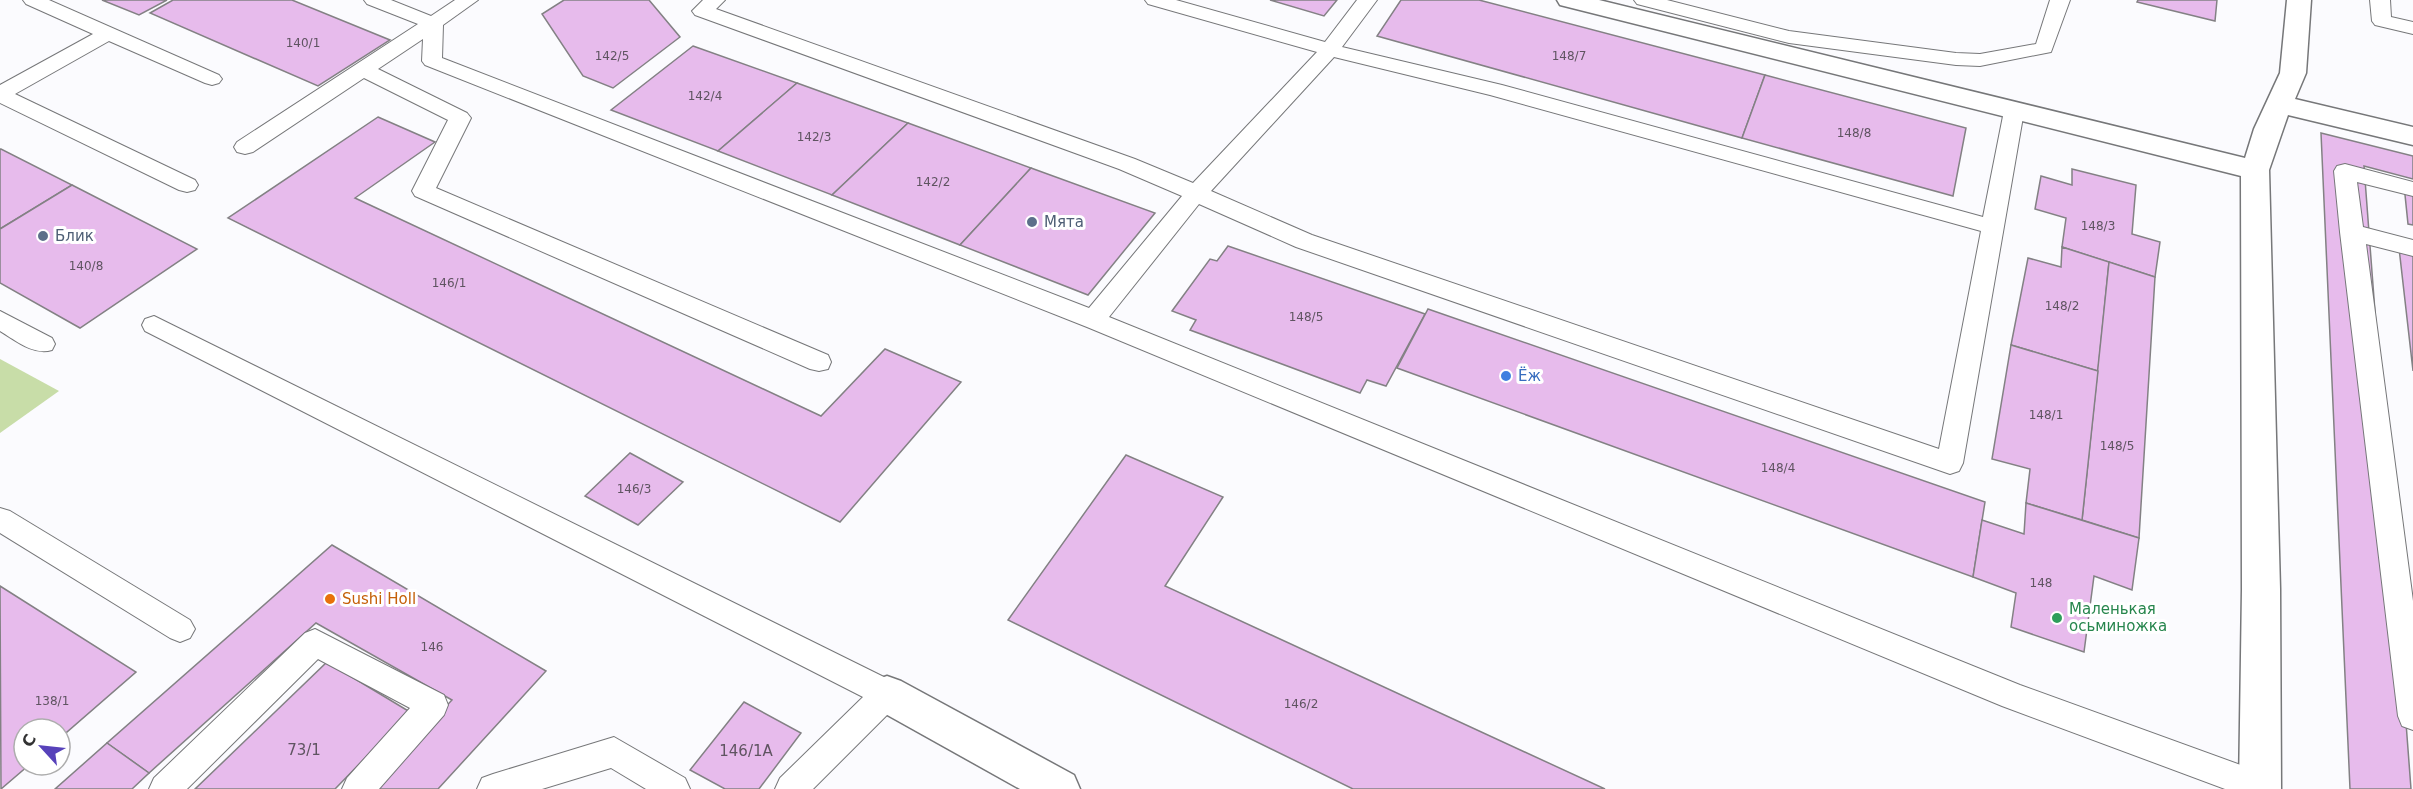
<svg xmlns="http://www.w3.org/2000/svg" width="2413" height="789" font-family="'DejaVu Sans',sans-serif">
  <rect width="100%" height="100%" fill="#fbfbfe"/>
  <path fill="#c8dda8" d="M0,359l59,32 -59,42z"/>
  <g fill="#e7bbec" stroke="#838184" stroke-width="1.5">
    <path d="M102,0h65l-28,15z"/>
    <path d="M173,0h119l98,40 -72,46 -168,-73z"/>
    <path d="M564,0h85l31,37 -67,51 -30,-12 -41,-62z"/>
    <path d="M1270,0h67l-13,16z"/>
    <path d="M1401,0h78l286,75 -23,63 -365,-102z"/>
    <path d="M2138,0h79l-2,21 -78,-19z"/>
    <path d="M693,46l104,37 -79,68 -107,-41z"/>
    <path d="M1765,75l201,53 -13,68 -211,-58z"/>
    <path d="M797,83l111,40 -76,72 -114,-44z"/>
    <path d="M378,117l57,25 -80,56 466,218 64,-67 76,33 -121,140 -612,-304z"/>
    <path d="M908,123l123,45 -71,77 -128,-50z"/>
    <path d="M2321,133l92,23v23l-49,-13 47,623h-61z"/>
    <path d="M0,149h1l71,36 -72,44z"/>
    <path d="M1031,168l124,45 -67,82 -128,-50z"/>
    <path d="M2072,169l64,16 -4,49 28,8 -5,35 -93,-30 4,-29 -31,-9 6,-33 31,9z"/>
    <path d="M72,185l125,64 -117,79 -80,-45v-54z"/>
    <path d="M2404,185l9,3v37l-5,-1z"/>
    <path d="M1228,246l197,68 -39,72 -19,-6 -7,13 -170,-63 6,-10 -24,-9 38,-52 7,2z"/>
    <path d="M2062,247l47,15 -11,109 -87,-26 17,-87 33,9z"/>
    <path d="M2399,248l14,4v119z"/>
    <path d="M2109,262l46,15 -16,261 -57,-18z"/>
    <path d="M1428,309l557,193 -12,75 -576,-209z"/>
    <path d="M2011,345l87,26 -16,149 -56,-17 4,-34 -38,-10z"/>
    <path d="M630,453l53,29 -45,43 -53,-29z"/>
    <path d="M1126,455l97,42 -58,89 440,203h-252l-345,-169z"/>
    <path d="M2026,503l113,35 -7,52 -38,-14 -10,76 -73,-25 5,-34 -43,-16 9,-57 42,14z"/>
    <path d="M332,545l214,126 -108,118h-71l85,-89 -136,-77 -167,150 -42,-30z"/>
    <path d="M0,586l136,86 -76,66v-9h-36v36h5l-28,24z"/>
    <path d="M327,662l83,50 -75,77h-140z"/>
    <path d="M744,702l57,31 -42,56h-34l-35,-19z"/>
    <path d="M107,743l42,30 -17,16h-77z"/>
  </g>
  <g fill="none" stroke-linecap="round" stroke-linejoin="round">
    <defs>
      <g id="service">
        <path d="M23,0h26l170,75 3,4 -3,4 -7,2 -7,-2 -96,-42 -94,53 180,86 3,5 -3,5 -8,2 -8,-2 -179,-87v-18l93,-51 -67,-30z"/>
        <path d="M364,0h27l40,16 24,-16h23l-35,25 -1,33 647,250 93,-112 -63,-27 -424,-154 -3,-4 11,-11h22l-9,9 419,150 58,24 124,-131 -169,-48 -3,-4h31l149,42 32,-42h20l-35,47 160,38 481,132 21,-106 3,-5 7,-2 7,2 3,5 -61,352 -4,8 -9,3 -654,-227 -97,-43 -90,113 911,368 251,91 5,11 -1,2h-50l-223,-83 -915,-379 -662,-262 -3,-4 1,-22 -45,30 89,44 4,5 -35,70 392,167 3,7 -3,7 -9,2 -9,-2 -395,-173 -3,-5 36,-71 -84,-42 -111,74 -8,2 -8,-2 -3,-5 3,-5 181,-118 -51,-20zM1334,57l156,38 491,136 -42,218 -627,-214 -101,-44z"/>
        <path d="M1634,0h33l122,31 167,22 24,1 56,-10 14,-44h20l-19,52 -71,14 -24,-1 -167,-22 -152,-39z"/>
        <path d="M2370,0h20l1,17 22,5v12l-38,-9 -3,-4z"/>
        <path d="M2345,164l68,18v14l-56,-14 6,45 50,13v16l-47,-12 47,357v129l-11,-4 -4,-10 -58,-484 -6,-61 3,-5z"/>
        <path d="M0,311l52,27 3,6 -3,6c-18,6 -37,-10 -52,-19z"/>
        <path d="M154,316l744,368 4,10 -4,10 -85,85h-38l5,-11 83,-81 -718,-366 -3,-6 3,-6z"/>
        <path d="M0,508l10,3 180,109 5,9 -5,9 -10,4 -10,-4 -170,-105z"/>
        <path d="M315,629l129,66 4,10 -4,10 -65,74h-37l5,-11 63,-70 -92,-49 -131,130h-38l5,-11 151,-145z"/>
        <path d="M614,737l71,41 5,11h-44l-35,-21 -69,21h-65l5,-11 11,-4z"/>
      </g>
      <g id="minor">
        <path d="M1557,0h42l646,158 9,-29 26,-56 7,-73h24l-5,73 -11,26 118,28v18l-125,-30 -19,55 11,419 1,200h-42l3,-200 -1,-413 -681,-171z"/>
        <path d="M887,676l14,5 173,94 6,14h-60l-147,-82 -6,-13 6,-13z"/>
      </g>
    </defs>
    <use href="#service" stroke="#767779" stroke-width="2"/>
    <use href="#minor" stroke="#767779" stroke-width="3"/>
    <use href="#service" fill="#fff" fill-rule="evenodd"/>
    <use href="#minor" fill="#fff" fill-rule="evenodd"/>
  </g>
  <g fill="#5c6f8a" stroke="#fff" stroke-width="2">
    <circle cx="1032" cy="222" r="6"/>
    <circle cx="43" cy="236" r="6"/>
  </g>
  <circle fill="#3f7fe0" stroke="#fff" stroke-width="2" cx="1506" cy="376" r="6"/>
  <circle fill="#e8710a" stroke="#fff" stroke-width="2" cx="330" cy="599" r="6"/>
  <circle fill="#2e9e5b" stroke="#fff" stroke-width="2" cx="2057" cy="618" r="6"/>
  <g text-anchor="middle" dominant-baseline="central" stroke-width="6" stroke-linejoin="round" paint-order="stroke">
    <g font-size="12" fill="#5f5461">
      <text x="303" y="43">140/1</text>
      <text x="612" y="56">142/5</text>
      <text x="1569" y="56">148/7</text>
      <text x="705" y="96">142/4</text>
      <text x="1854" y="133">148/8</text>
      <text x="814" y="137">142/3</text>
      <text x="933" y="182">142/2</text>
      <text x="2098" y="226">148/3</text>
      <text x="86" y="266">140/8</text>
      <text x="449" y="283">146/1</text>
      <text x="2062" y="306">148/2</text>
      <text x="1306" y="317">148/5</text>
      <text x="2046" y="415">148/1</text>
      <text x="2117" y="446">148/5</text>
      <text x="1778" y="468">148/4</text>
      <text x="634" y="489">146/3</text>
      <text x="2041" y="583">148</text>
      <text x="432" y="647">146</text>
      <text x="52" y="701">138/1</text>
      <text x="1301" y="704">146/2</text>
    </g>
    <g font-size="15" fill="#4e5e75" stroke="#fff" text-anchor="start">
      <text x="1044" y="222">Мята</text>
      <text x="55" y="236">Блик</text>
    </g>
    <g font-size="15" fill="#366cbe" stroke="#fff" text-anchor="start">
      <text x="1518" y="376">Ёж</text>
    </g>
    <g font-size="15" fill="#c56008" stroke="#fff" text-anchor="start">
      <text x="342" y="599">Sushi Holl</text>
    </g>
    <g font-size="15" fill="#27864d" stroke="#fff" text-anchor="start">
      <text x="2069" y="609">Маленькая<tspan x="2069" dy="17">осьминожка</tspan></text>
    </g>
    <g font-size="15" fill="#5f5461">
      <text x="304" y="750">73/1</text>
      <text x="746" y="751">146/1А</text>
    </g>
  </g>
  <g transform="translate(42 747) rotate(297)"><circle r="28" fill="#ffffff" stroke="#adadad" stroke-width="1.5"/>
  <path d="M0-4.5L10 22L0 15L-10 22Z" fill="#5742ba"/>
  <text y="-9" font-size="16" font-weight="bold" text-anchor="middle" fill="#323233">С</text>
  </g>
</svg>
